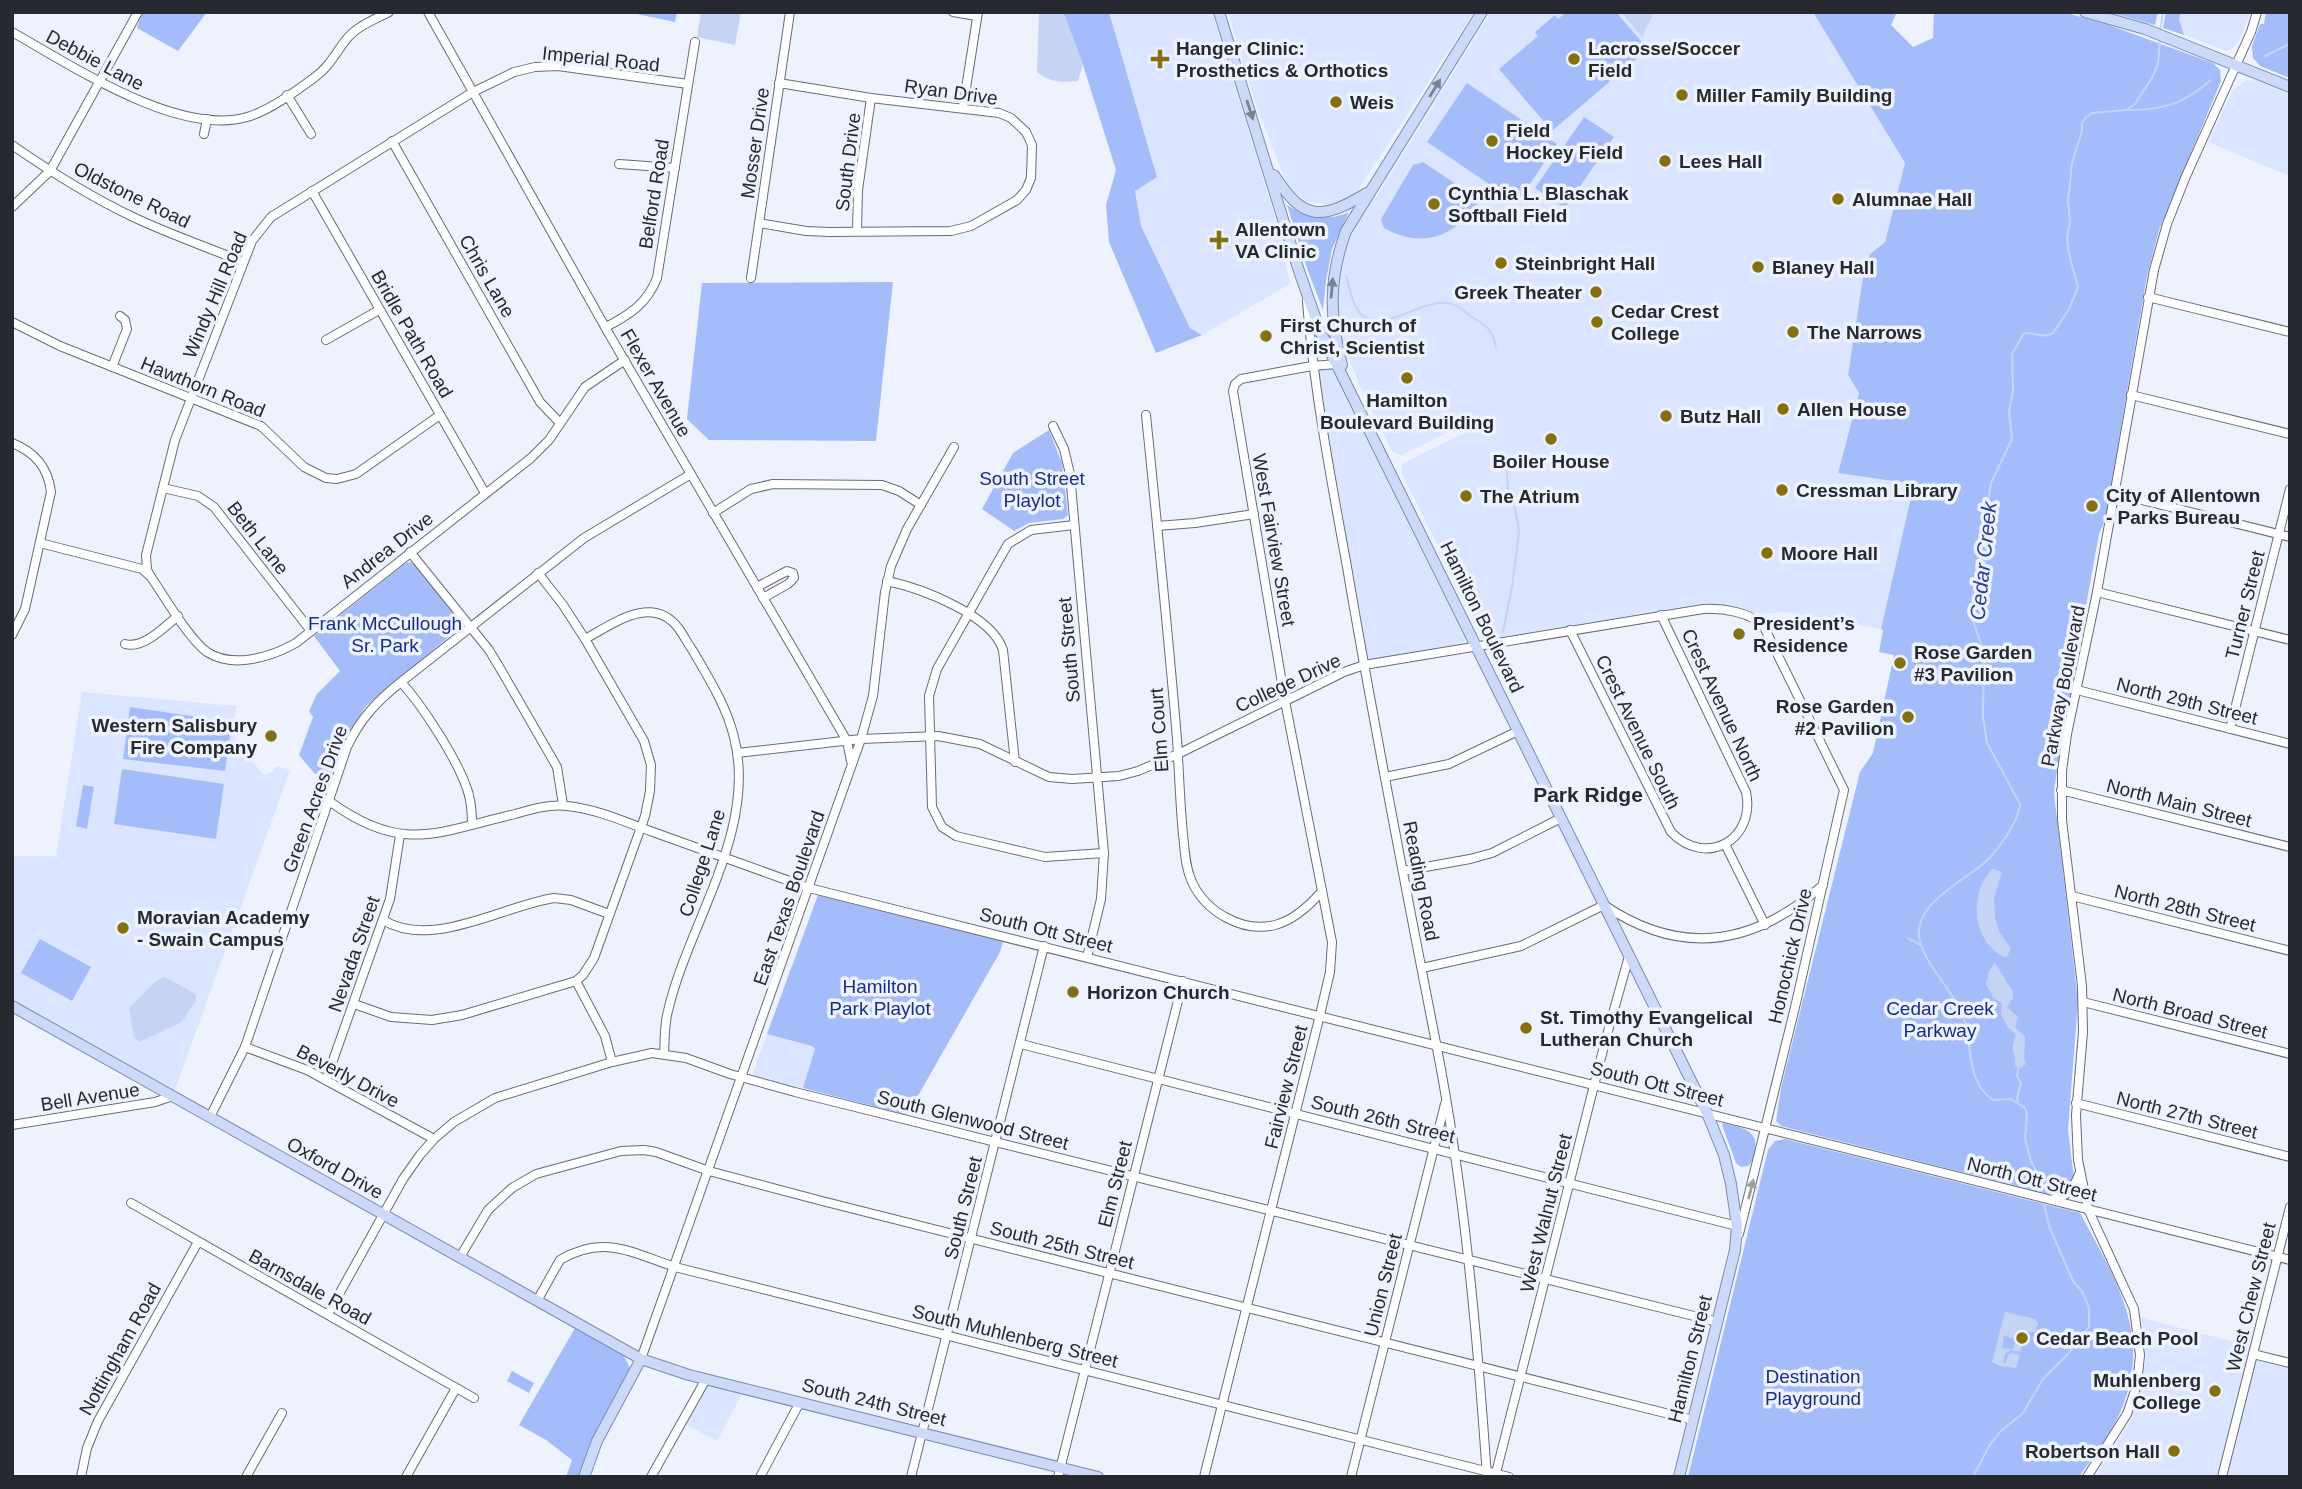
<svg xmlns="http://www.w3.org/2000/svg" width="2302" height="1489" font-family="Helvetica,sans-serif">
  <rect width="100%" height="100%" fill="#edf2fd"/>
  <g fill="#dbe5ff">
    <path d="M1109,12h103l67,218 11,54 -88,51 -12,-7 -49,-102 -6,-35 22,-15z"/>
    <path d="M1228,12h246l-116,178 -8,8 -22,6 -22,-3 -18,-15 -32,-81z"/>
    <path d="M1491,12h322l92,151 -20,79 -15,12 -5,10 -17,110 11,19 -21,79 76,11 -33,146 -97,-17 -21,2 -57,-11 -214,36 -7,-1 -5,-8 -79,-158v-5l2,-4 68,-33 -4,-7 -65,32 -6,-1 -4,-3 -31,-63 -20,-48 -4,-24v-27l6,-33 13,-33 10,-15 9,-9z"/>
    <path d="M2181,12h69l-10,28 -7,8 -6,3 -43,-16 -5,-16z"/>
    <path d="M2247,80l11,1 32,13v82l-82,-34 25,-52z"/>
    <path d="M1329,368l4,3 132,268 -2,5 -91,16 -4,-3 -50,-283 3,-5z"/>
    <path d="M82,692l155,14 -5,25 12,20 20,24 8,-3 4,-6 14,4 -115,320 -163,-90v-144h44z"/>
    <path d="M767,1034l46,12 3,3 -13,39 -46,-11 -4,-4z"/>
    <path d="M2142,1318l108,28 -1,11 41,11v109h-195l35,-55 8,-20 8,-44z"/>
    <path d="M705,1384l34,8 2,4 -24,45 -32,-17z"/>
  </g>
  <g fill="#a4bdfa">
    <path d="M142,12h65l-29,39 -41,-23z"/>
    <path d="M627,12h50l-2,10z"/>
    <path d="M1063,12h46l48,165 -22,14 6,35 49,102 12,7 -46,18 -47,-111 -3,-37 10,-35 -33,-105z"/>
    <path d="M1566,12h50l32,37 -96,82 -53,-62 39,-33 -3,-4 20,-17 3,4z"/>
    <path d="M1813,12h84l-6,13 22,22 20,-9 1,-26h129l43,12 107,39 7,7 1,11 -62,149 -12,46 -42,244 -6,14 -25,137c-1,41 -16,81 -20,122l24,208 -10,129 6,48 -5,12 -13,6 -275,-70 -5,-5 5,-33 79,-316 13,-19 21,-98 -15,-3 4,-22 -2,-1 33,-145 -76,-11 21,-80 -11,-18 17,-111 5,-10 15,-12 20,-79z"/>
    <path d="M2109,12h49l-3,13z"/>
    <path d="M2166,12h15l-2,7 5,16 -21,-7z"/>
    <path d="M2266,12h24v66l-30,-12 -7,-8 -1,-12 8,-22h4z"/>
    <path d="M1467,83l90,61 -40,59 -90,-61z"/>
    <path d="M1584,117l30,20 -49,71 -30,-20z"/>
    <path d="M1423,162l57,38c-24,36 -56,50 -96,28l-3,-9 32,-54z"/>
    <path d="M1287,205c20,13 40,17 62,7l-17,37 -6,32 -3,29 -15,-39z"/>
    <path d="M893,282l-17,159 -167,-1 -22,-21 15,-136z"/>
    <path d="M1049,430l13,33 6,52 -5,4 -34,4 -15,8 -32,-22 31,-56z"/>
    <path d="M410,562l5,3 40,50 5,8 -2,6 -92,77 -15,23 -19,43 -4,4 -13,-2 -16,-19 14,-38 -4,-6 8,-17 23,-23 -26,-35 92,-73z"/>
    <path d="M130,707l102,15 -7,49 -102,-12z"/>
    <path d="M122,769l102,15 -8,55 -102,-15z"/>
    <path d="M83,785l11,2 -7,42 -11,-3z"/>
    <path d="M818,895l185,47 -3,10 -93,163 -104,-27 12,-39 -3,-3 -45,-12z"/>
    <path d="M40,939l51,28 -19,34 -51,-28z"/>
    <path d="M1723,1123c16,4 36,6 32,27 -1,7 -2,11 -7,16l-7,1 -5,-4 -14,-38z"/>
    <path d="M1785,1139l295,74c37,69 76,127 37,206 -10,20 -25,39 -38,58h-391l80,-327 7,-9z"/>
    <path d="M575,1328l49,28 6,12 -40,75 -11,34h-13l6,-17 -26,-20 -27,-15z"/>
    <path d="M512,1371l22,12 -5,10 -22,-12z"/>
  </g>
  <g fill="#c5d3f4">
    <path d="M701,12h40l-6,33 -38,-8z"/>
    <path d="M1039,12h24l20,52 -5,17c-14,2 -30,1 -41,-9z"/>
    <path d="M1621,12h33l-12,25z"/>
    <path d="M1992,869l10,3 -8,26 1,20 4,13 12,18 -5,9c-34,-15 -38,-63 -14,-89z"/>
    <path d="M1995,963l18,29v6l-6,9 11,10 -3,10 10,10 -1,22 2,5 -6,5 -5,-3c1,-16 -6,-11 1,-32l-8,-6 -7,-14 1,-10 -9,-7 -7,-13 3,-13z"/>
    <path d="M165,977l30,17 1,6 -14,22 -43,20 -5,-5 -5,-29 27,-27z"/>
    <path d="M2005,1312l30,7 3,4 -3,9h-10l-2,8 -19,-4 -2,12 11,1 3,-8 7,2 -3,9 -9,-2 -6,4 -2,9 2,1 3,-9 4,-2 8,2 -4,13 -16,-2 -8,-4z"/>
  </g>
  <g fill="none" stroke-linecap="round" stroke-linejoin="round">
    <g stroke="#c5d3f4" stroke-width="2">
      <path d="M2160,32l3,-20"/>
      <path d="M2265,56l25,-12"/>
      <path d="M2129,110c36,0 55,-7 82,-30"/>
      <path d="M1346,276c4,12 7,33 17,40 25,16 56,-16 84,-13 12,1 18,10 28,16 14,8 18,13 21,29"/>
      <path d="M1503,632l9,-45 7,-56 -3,-19 -8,-23 -2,-29"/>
      <path d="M1908,938l12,7"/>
      <path d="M2018,1101l-1,-4 4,-14 -4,-7 1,-7"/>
      <path d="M2041,1195l-4,-21 -7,-16 -5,-20 2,-24 -2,-6 -14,-9 -18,1c-29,-20 -19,-56 -30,-84 -10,-26 -35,-47 -43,-74 -10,-37 43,-60 64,-79 13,-11 35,-42 36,-59l-33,-61 -4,-26 1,-65 -11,-31 3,-32 11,-32 3,-16 -2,-39 3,-19 21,-44 -3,-27 4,-22 -1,-36 12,-21c11,-1 19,6 29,0l16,-24 9,-22 -9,-33 -2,-17 3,-15 -2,-21 4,-38 10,-32v-8l4,-6 6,-4 34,-3 9,-6 17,-26 6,-14 2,-23"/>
      <path d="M1973,1477l16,-31 11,-14 23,-19 20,-34 24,-24 22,-28v-19l-6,-15 -10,-12 -24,-55 -6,-26"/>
    </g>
    <defs>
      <g id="minor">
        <path d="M428,12l181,322 238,407 4,20"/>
        <path d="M953,12l24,4"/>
        <path d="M12,32c59,33 166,105 235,85 22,-6 49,-26 68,-40 14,-10 20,-23 30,-36 11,-15 29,-21 44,-29"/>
        <path d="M287,95l24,39"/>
        <path d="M963,107l15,-95"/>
        <path d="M204,134l3,-15"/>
        <path d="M392,141l148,261 20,21"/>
        <path d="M12,145c39,27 79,52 121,72 36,17 74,30 110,45"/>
        <path d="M619,164l56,4"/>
        <path d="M312,191l173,302"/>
        <path d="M12,207l38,-36 88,-159"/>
        <path d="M759,223l47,8 24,1 121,-1 20,-5 46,-26 9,-10 5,-12 1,-33 -6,-13 -15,-14 -12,-5 -128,-15 -92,-15"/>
        <path d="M857,231l1,-41 13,-92"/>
        <path d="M751,278l39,-266"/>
        <path d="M2148,297l142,35"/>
        <path d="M1307,301c7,90 24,178 40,266 27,159 58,318 89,476 28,143 41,289 51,434"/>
        <path d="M12,322l48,24 201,80 43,41 22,11 11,1 19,-5 84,-59"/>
        <path d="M606,327c23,-12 41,-23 51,-49l38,-236"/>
        <path d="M326,340l53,-30"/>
        <path d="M112,367l15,-38 -2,-9 -5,-4"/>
        <path d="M2131,395l159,39"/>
        <path d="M1146,415c11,108 22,216 31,324 2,32 3,64 6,96 2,16 2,32 9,47 14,30 50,51 83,43 19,-5 35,-20 47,-34"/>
        <path d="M1053,426l11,23 6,25 34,379 -3,46 -14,58"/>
        <path d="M12,443c23,9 36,24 39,49l-26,117 -13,26"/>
        <path d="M163,488l35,8 16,11 97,124"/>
        <path d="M2114,493l176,44"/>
        <path d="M713,513l38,-24 22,-5 109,1 17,6 22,14"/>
        <path d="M1074,525l-43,5 -23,14 -71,125 -8,27 3,111 10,20 14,9 89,21 59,-4"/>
        <path d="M1157,526l38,-3 59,-9"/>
        <path d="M40,543l102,26 9,8c13,19 38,62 56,75 26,17 64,5 89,-9l235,-185 18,-18 36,-53 40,-27"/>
        <path d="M410,552l79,98 12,20 56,97 6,38"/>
        <path d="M151,577l-4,-7 -1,-15 29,-115 77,-199 19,-24 202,-125 41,-20 21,-5 23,-1 130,18"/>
        <path d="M887,581c34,7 105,34 116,69l12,112"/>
        <path d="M757,587l30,-16 6,2 1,5 -6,6 -25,14"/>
        <path d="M2097,592l193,48"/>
        <path d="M1570,630l101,202c35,36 85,8 75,-40l-85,-177"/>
        <path d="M585,639c28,-15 68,-46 94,-10 5,7 9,15 14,22 16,28 33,54 41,86 24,93 -46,187 -66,274 -4,14 -3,29 -4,43"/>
        <path d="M125,644c19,5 39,-17 53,-28"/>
        <path d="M401,682c21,23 54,74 65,104 5,12 6,25 6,38"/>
        <path d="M2077,690l213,54"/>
        <path d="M2230,729l60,-240"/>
        <path d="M737,753l124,-14 77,-3 42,8 69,33 23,2 47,-3 19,-5 40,-17 166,-82 20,-7 339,-56c19,-1 49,3 61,18l80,163 -48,213 -57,231"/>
        <path d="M1385,777l64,-13 69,-33"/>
        <path d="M2061,790l229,57"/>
        <path d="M329,801c73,53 106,32 186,13 17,-5 34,-10 52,-8 30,3 58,16 86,26 52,19 104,37 156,56l1481,372"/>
        <path d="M1725,844l40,81"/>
        <path d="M1403,871l67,-12 22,-6 69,-35"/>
        <path d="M2072,896l218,55"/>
        <path d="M383,920c49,30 119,-14 171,-22l17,2 38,14"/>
        <path d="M1422,968l99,-22 83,-41c78,53 151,40 219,-20"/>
        <path d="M576,981l29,55 7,26"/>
        <path d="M2083,1002l207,52"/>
        <path d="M354,1004l37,13 41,3 30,-5 114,-34 7,-6 11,-17 51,-142 5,-25 1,-26 -7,-24 -59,-102 -22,-34 -25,-32"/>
        <path d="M1021,1044l716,182"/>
        <path d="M245,1047l62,23 127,69"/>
        <path d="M326,1080l64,-181 10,-64"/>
        <path d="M2076,1103l214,54"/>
        <path d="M210,1117l35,-70 102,-300c13,-28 30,-46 54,-65l183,-144 107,-64"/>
        <path d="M12,1125l143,-23 18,-6"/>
        <path d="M2055,1198c16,-2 19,-12 25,-26"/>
        <path d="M131,1203l343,195"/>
        <path d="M460,1257l28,-47 24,-22 24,-14 85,-23 23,-1 12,2 53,19 113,30 871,219"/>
        <path d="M538,1299l22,-39c44,-26 72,-7 115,7l834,210"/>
        <path d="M328,1314l75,-135 17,-24 14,-16 20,-17 41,-24 117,-36 40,-9 34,5 44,16 65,18 923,230"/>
        <path d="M2253,1354l37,9"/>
        <path d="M641,1359l220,-620 12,-43 12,-104 6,-26 16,-37 47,-82"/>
        <path d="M81,1477l6,-29 11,-27 100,-179"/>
        <path d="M246,1477l36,-64"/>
        <path d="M406,1477l50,-89"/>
        <path d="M651,1477l55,-98"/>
        <path d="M760,1477l40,-75"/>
        <path d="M911,1477l133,-531"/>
        <path d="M1058,1477l125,-496"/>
        <path d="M1204,1477l116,-462 10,-43 2,-30 -47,-241 -52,-310 2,-7 6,-5 71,-13 25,-2"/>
        <path d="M1351,1477l94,-373"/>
        <path d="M1495,1477l110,-435 24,-86"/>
        <path d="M2087,1477l40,-63 10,-29 3,-30 -6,-46 -46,-100 -10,-49 -2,-45 7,-83 -1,-46 -20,-166v-49l5,-37 30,-142 57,-322 13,-46 19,-48 65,-144 6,-20"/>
        <path d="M2222,1477l68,-270"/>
      </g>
      <g id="major">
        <path d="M1219,12l79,256 22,63 387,782 17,42 7,29 6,42 -2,24 -56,227"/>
        <path d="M2085,12l60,17 145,58"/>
        <path d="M1274,175c30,47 48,45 93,18"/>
        <path d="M1342,365c-13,-47 -13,-88 4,-134l136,-219"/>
        <path d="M12,1006l629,353 48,16 409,102"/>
        <path d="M584,1477l13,-36 44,-82"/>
      </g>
    </defs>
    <use href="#minor" stroke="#666c7c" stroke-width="10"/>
    <use href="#major" stroke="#7c8aaf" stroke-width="12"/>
    <use href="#minor" stroke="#fff" stroke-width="8"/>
    <use href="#major" stroke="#ccd9f8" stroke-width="10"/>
  </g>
  <defs><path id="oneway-solid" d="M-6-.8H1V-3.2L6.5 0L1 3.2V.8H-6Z" transform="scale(1.75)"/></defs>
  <g fill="#798194">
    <use href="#oneway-solid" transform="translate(1435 88) rotate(-58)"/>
    <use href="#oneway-solid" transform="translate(1250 110) rotate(72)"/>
    <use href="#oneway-solid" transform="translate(1332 288) rotate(-85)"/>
  </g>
  <use fill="#9d9fa2" href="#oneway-solid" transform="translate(1751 1189) rotate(-76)"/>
  <g fill="#856f0e" stroke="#edf2fd" stroke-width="2.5">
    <path d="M1156.5 48.5h7v7h7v7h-7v7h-7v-7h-7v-7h7z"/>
    <circle cx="1574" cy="59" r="7"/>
    <circle cx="1682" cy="95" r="7"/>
    <circle cx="1336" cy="102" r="7"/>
    <circle cx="1492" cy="141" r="7"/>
    <circle cx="1665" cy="161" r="7"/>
    <circle cx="1838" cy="199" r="7"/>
    <circle cx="1434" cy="204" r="7"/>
    <path d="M1215.5 229.5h7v7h7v7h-7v7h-7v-7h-7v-7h7z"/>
    <circle cx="1501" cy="263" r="7"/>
    <circle cx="1758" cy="267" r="7"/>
    <circle cx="1596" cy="292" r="7"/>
    <circle cx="1597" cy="322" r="7"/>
    <circle cx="1793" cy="332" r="7"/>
    <circle cx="1266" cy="336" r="7"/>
    <circle cx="1407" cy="378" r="7"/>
    <circle cx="1783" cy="409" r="7"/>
    <circle cx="1666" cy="416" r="7"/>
    <circle cx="1551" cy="439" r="7"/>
    <circle cx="1782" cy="490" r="7"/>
    <circle cx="1466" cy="496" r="7"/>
    <circle cx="2092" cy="506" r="7"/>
    <circle cx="1767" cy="553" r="7"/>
    <circle cx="1739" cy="634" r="7"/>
    <circle cx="1900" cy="663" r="7"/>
    <circle cx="1908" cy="717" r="7"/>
    <circle cx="271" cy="736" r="7"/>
    <circle cx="123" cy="928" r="7"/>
    <circle cx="1073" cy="992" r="7"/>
    <circle cx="1526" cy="1028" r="7"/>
    <circle cx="2022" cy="1338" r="7"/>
    <circle cx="2215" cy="1391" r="7"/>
    <circle cx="2174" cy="1451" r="7"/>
  </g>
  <g text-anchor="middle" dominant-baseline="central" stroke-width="7" stroke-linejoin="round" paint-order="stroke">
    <g font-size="19" font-weight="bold" fill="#262930" stroke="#edf2fd" text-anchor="start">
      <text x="1176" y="48">Hanger Clinic:<tspan x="1176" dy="22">Prosthetics &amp; Orthotics</tspan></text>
      <text x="1588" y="48">Lacrosse/Soccer<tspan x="1588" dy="22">Field</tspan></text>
      <text x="1696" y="95">Miller Family Building</text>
      <text x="1350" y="102">Weis</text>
      <text x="1506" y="130">Field<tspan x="1506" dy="22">Hockey Field</tspan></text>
      <text x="1679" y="161">Lees Hall</text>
      <text x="1448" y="193">Cynthia L. Blaschak<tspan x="1448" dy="22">Softball Field</tspan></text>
      <text x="1852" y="199">Alumnae Hall</text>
      <text x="1235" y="229">Allentown<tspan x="1235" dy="22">VA Clinic</tspan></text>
      <text x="1515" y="263">Steinbright Hall</text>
      <text x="1772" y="267">Blaney Hall</text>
      <text x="1582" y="292" text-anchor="end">Greek Theater</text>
      <text x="1611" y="311">Cedar Crest<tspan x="1611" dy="22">College</tspan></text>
      <text x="1280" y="325">First Church of<tspan x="1280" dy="22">Christ, Scientist</tspan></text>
      <text x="1807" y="332">The Narrows</text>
      <text x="1407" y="400" text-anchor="middle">Hamilton<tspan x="1407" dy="22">Boulevard Building</tspan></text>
      <text x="1797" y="409">Allen House</text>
      <text x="1680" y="416">Butz Hall</text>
      <text x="1551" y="461" text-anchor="middle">Boiler House</text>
      <text x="1796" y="490">Cressman Library</text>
      <text x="2106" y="495">City of Allentown<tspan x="2106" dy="22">- Parks Bureau</tspan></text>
      <text x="1480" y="496">The Atrium</text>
      <text x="1781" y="553">Moore Hall</text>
      <text x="1753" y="623">President’s<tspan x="1753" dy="22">Residence</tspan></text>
      <text x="1914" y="652">Rose Garden<tspan x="1914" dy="22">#3 Pavilion</tspan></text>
      <text x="1894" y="706" text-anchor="end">Rose Garden<tspan x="1894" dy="22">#2 Pavilion</tspan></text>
      <text x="257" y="725" text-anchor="end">Western Salisbury<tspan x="257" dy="22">Fire Company</tspan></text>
      <text x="137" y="917">Moravian Academy<tspan x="137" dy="22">- Swain Campus</tspan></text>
      <text x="1087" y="992">Horizon Church</text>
      <text x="1540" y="1017">St. Timothy Evangelical<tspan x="1540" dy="22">Lutheran Church</tspan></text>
      <text x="2036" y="1338">Cedar Beach Pool</text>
      <text x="2201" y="1380" text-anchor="end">Muhlenberg<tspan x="2201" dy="22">College</tspan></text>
      <text x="2160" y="1451" text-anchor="end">Robertson Hall</text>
    </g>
    <g font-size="19" fill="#262930" stroke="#edf2fd">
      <text transform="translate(601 59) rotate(6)">Imperial Road</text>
      <text transform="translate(95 60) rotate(28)">Debbie Lane</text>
      <text transform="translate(951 92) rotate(8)">Ryan Drive</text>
      <text transform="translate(755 143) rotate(-82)">Mosser Drive</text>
      <text transform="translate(848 162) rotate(-83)">South Drive</text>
      <text transform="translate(654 194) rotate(-81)">Belford Road</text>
      <text transform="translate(132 195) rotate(26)">Oldstone Road</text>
      <text transform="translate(487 276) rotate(60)">Chris Lane</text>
      <text transform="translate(215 295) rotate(-67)">Windy Hill Road</text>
      <text transform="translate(412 334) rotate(60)">Bridle Path Road</text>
      <text transform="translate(656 383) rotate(60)">Flexer Avenue</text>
      <text transform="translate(203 387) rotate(22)">Hawthorn Road</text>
      <text transform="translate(258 538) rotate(52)">Beth Lane</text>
      <text transform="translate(1274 540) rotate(80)">West Fairview Street</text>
      <text transform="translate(387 550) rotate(-38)">Andrea Drive</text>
      <text transform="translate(2245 605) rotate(-76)">Turner Street</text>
      <text transform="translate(1482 617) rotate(64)">Hamilton Boulevard</text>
      <text transform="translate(1069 650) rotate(-95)">South Street</text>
      <text transform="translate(1288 683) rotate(-25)">College Drive</text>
      <text transform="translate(2063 686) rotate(-79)">Parkway Boulevard</text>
      <text transform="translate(2187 701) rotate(14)">North 29th Street</text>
      <text transform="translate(1722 705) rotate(65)">Crest Avenue North</text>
      <text transform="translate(1159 730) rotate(-94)">Elm Court</text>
      <text transform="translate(1638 732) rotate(64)">Crest Avenue South</text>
      <text transform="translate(315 799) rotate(-70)">Green Acres Drive</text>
      <text transform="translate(2179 803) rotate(14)">North Main Street</text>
      <text transform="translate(702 863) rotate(-72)">College Lane</text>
      <text transform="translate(1421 881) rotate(79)">Reading Road</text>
      <text transform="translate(789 898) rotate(-71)">East Texas Boulevard</text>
      <text transform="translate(2185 908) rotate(14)">North 28th Street</text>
      <text transform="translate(1046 930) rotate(14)">South Ott Street</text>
      <text transform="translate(354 954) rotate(-71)">Nevada Street</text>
      <text transform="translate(1790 956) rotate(-77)">Honochick Drive</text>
      <text transform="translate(2190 1013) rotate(14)">North Broad Street</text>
      <text transform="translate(348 1076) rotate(28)">Beverly Drive</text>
      <text transform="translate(1657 1084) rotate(14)">South Ott Street</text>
      <text transform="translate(1286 1087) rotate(-76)">Fairview Street</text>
      <text transform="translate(90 1097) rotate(-9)">Bell Avenue</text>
      <text transform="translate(2187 1115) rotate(14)">North 27th Street</text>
      <text transform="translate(1383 1119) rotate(14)">South 26th Street</text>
      <text transform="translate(973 1120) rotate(14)">South Glenwood Street</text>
      <text transform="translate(335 1168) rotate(29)">Oxford Drive</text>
      <text transform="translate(2032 1179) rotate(14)">North Ott Street</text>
      <text transform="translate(1115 1184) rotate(-76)">Elm Street</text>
      <text transform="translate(963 1208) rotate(-76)">South Street</text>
      <text transform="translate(1546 1213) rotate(-76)">West Walnut Street</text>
      <text transform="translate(1062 1245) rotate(14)">South 25th Street</text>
      <text transform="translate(1383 1285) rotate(-76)">Union Street</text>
      <text transform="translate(310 1287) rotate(29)">Barnsdale Road</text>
      <text transform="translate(2251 1297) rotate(-76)">West Chew Street</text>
      <text transform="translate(1015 1336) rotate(14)">South Muhlenberg Street</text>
      <text transform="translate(120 1349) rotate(-61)">Nottingham Road</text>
      <text transform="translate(1690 1359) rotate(-76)">Hamilton Street</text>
      <text transform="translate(874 1402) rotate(14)">South 24th Street</text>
    </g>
    <g font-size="19" fill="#182d88" stroke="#edf2fd">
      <text x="1032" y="478">South Street<tspan x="1032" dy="22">Playlot</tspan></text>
      <text x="385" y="623">Frank McCullough<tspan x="385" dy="22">Sr. Park</tspan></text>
      <text x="880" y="986">Hamilton<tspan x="880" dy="22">Park Playlot</tspan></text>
      <text x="1940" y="1008">Cedar Creek<tspan x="1940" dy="22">Parkway</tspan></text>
      <text x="1813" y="1376">Destination<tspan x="1813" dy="22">Playground</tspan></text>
    </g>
    <g font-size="21" font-style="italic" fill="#253f9b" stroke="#edf2fd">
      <text transform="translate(1983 561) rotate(-84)">Cedar Creek</text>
    </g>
    <g font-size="21" font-weight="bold" fill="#262930" stroke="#edf2fd">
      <text x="1588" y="794">Park Ridge</text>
    </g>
  </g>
  <rect width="2302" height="1489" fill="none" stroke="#262930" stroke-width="28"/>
</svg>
